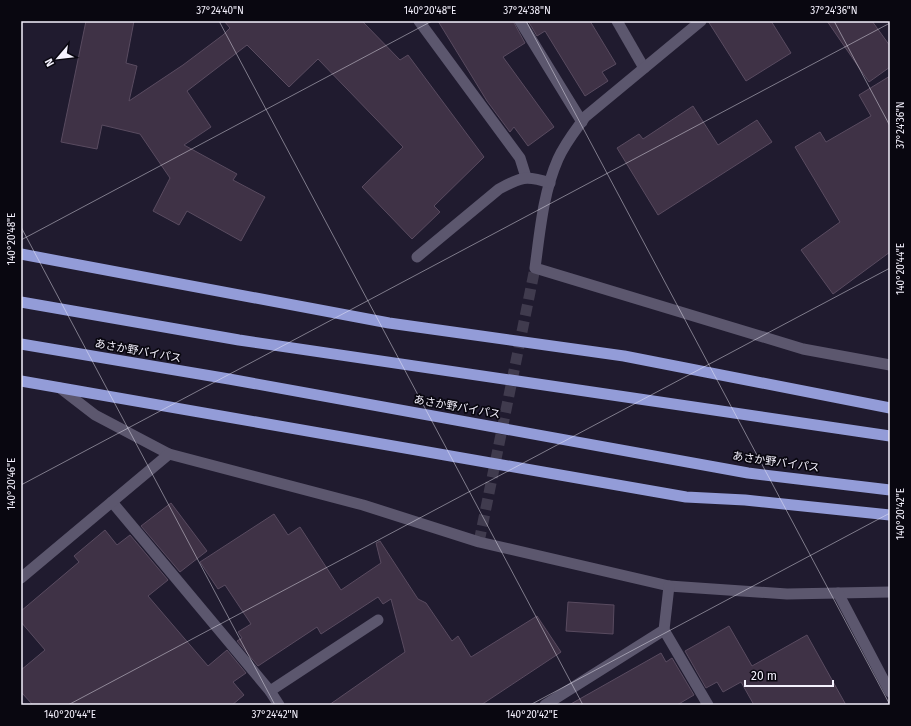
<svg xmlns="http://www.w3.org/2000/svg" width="911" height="726" font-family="'Fira Sans','Noto Sans JP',sans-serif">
  <rect width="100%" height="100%" fill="#201b2f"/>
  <g fill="#3f3246" stroke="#594b60">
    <path d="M86,21h48l-8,42 11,3 -8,35 54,-36 40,-30 7,-7 -6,-7h138l38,39 8,-5 76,102 -50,49 6,6 -28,27 -50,-52 41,-40 -85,-88 -29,28 -42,-42 -60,46 24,36 -27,18 53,29 -4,6 32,17 -24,44 -54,-30 -8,14 -26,-14 17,-33 -30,-44 -38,-9 -5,24 -36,-7z"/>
    <path d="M438,21h75l12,22 -22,14 51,70 -26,19 -14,-19 -4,5 -23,-31z"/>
    <path d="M528,21h62l26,43 -14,8 6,9 -23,15 -40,-65 -8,5z"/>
    <path d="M708,21h63l20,32 -45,28z"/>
    <path d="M827,21h45l18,25v21l-21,15z"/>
    <path d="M890,76v176l-57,42 -32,-44 39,-28 -45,-75 25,-15 6,10 45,-26 -12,-21z"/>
    <path d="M693,106l25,39 39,-25 15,22 -114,73 -41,-67 22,-14 4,5z"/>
    <path d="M171,503l36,48 -27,21 -39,-46z"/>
    <path d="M274,514l14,21 12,-8 41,63 40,-27 -5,-20 4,-2 38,58 8,4 26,38 6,-5 13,21 66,-41 24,36 -80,53h-152l76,-53 -14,-53 -8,5 -5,-7 -57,37 -4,-7 -59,39 -21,-25 5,-3 -4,-6 13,-8 -26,-39 -7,4 -18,-27z"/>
    <path d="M105,530l12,15 13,-10 38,45 -20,16 60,70 19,-16 19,23 -13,9 11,13 -12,10h-199l-12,-13v-22l24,-20 -24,-28v-11l58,-49 -5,-6z"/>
    <path d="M568,602l46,3 -1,29 -47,-3z"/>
    <path d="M729,626l23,40 55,-31 39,70h-92l-13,-23 -18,10 -6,-10 -11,6 -21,-37z"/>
    <path d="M661,653l5,9 6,-4 22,37 -17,10h-108z"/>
  </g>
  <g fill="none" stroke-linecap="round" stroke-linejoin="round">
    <path stroke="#403b4e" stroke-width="11" stroke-dasharray="11 5.5" stroke-linecap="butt" d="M479,542l56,-274"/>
    <g stroke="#5c576e" stroke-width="11">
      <path d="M419,21l101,137 6,19"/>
      <path d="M520,21l62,101"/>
      <path d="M617,21l27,47"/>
      <path d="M701,21l-116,96c-10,14 -20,26 -27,42 -15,34 -18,72 -23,109l268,81 87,16"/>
      <path d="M417,257l82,-68c22,-12 27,-14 51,-6"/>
      <path d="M60,388l35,27 74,39"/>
      <path d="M112,502l158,189 9,14"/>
      <path d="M21,578l148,-124 194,51 116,37 190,44 118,8 103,-2"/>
      <path d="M838,593l52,99"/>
      <path d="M664,630l44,75"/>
      <path d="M270,691l108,-71"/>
      <path d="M545,705l119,-75 5,-44"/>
    </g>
    <g stroke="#939cd8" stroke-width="11">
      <path d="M21,254l368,69 235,33 266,52"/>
      <path d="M21,302l218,38 651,96"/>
      <path d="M21,344l208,35 519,94 142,17"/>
      <path d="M21,381l665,116 59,3 145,15"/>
    </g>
  </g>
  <path fill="none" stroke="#f4f1fd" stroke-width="1" stroke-opacity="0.45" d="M219,21l364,684M526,21l364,684M834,21l56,105M21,227l254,478M21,240l411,-219M21,485l869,-462M68,705l822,-437M530,705l360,-192"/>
  <g text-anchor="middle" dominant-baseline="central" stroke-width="3.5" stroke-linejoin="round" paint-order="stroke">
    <g font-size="11" fill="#f4f1fd" stroke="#090710">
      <text transform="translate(138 351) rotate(10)">あさか野バイパス</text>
      <text transform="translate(457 407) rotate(10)">あさか野バイパス</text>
      <text transform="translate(776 462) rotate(8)">あさか野バイパス</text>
    </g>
  </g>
  <rect width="911" height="726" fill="none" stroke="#090710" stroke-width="44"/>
  <g transform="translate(58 58) rotate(242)" stroke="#090710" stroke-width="3" paint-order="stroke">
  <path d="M0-3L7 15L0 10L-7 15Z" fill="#f4f1fd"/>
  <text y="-6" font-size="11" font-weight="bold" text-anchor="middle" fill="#f4f1fd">N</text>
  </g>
  <path d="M745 680v6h88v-6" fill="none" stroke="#f4f1fd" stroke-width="2"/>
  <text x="751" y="680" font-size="12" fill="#f4f1fd" stroke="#090710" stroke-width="3" paint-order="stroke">20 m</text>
  <rect x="22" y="22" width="867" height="682" fill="none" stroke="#f4f1fd" stroke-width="1.5"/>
  <g font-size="10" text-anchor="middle" fill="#f4f1fd">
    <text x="220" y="14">37°24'40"N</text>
    <text x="430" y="14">140°20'48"E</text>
    <text x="527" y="14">37°24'38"N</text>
    <text x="834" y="14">37°24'36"N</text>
    <text transform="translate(900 125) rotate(-90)" y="4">37°24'36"N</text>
    <text transform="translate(11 239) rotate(-90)" y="4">140°20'48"E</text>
    <text transform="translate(900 269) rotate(-90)" y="4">140°20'44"E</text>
    <text transform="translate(11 484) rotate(-90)" y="4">140°20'46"E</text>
    <text transform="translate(900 514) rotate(-90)" y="4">140°20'42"E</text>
    <text x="70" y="718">140°20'44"E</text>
    <text x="275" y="718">37°24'42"N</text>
    <text x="532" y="718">140°20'42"E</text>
  </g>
</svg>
